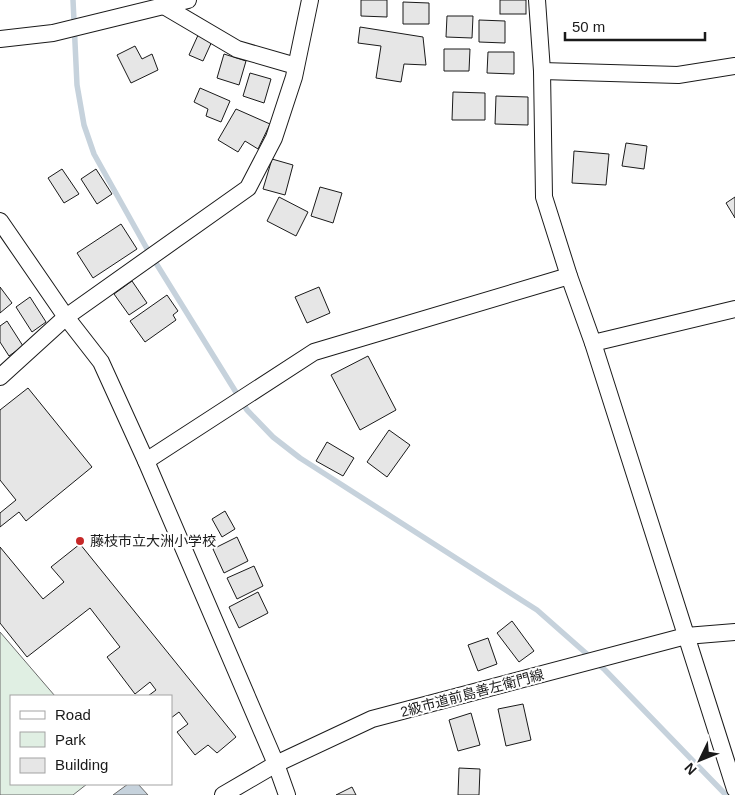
<svg xmlns="http://www.w3.org/2000/svg" width="735" height="795" font-family="Helvetica,'Noto Sans JP',sans-serif">
  <rect width="100%" height="100%" fill="#fff"/>
  <path fill="#e0efe3" stroke="#6a6a6a" d="M0,632l55,64h-44v88h76l-14,11h-73z"/>
  <path fill="#c6d2dc" stroke="#6a6a6a" d="M128,784h10l10,11h-35z"/>
  <g fill="none" stroke-linecap="round" stroke-linejoin="round">
    <path stroke="#c6d2dc" stroke-width="5.5" d="M73,0l4,85 7,40 10,29 52,93 101,163 26,27 27,21 237,152 68,60 121,125"/>
  </g>
  <g fill="#e6e6e6" stroke="#1a1a1a">
    <path d="M361,0h26v17l-26,-1z"/>
    <rect x="500" y="0" width="26" height="14"/>
    <path d="M403,2l26,1v21h-26z"/>
    <path d="M447,16h26l-1,22 -26,-1z"/>
    <path d="M479,20l26,1v22l-26,-1z"/>
    <path d="M360,27l63,10 3,28 -22,-1 -3,18 -25,-4 5,-32 -23,-3z"/>
    <path d="M199,33l14,6 -10,22 -14,-6z"/>
    <path d="M135,46l7,13 10,-5 6,16 -27,13 -14,-28z"/>
    <path d="M444,49h26l-1,22h-25z"/>
    <path d="M488,52h26v22l-27,-1z"/>
    <path d="M224,54l22,7 -7,24 -22,-7z"/>
    <path d="M250,73l21,6 -7,24 -21,-7z"/>
    <path d="M200,88l30,13 -9,21 -15,-6 2,-7 -14,-7z"/>
    <path d="M453,92l32,1v27h-33z"/>
    <path d="M496,96l32,1v28l-33,-1z"/>
    <path d="M236,109l34,15 -12,25 -13,-8 -7,11 -20,-12z"/>
    <path d="M626,143l21,3 -3,23 -22,-3z"/>
    <path d="M574,151l35,3 -3,31 -34,-2z"/>
    <path d="M272,159l21,6 -8,30 -22,-6z"/>
    <path d="M62,169l17,25 -15,9 -16,-25z"/>
    <path d="M96,169l16,25 -15,10 -16,-25z"/>
    <path d="M320,187l22,6 -9,30 -22,-7z"/>
    <path d="M279,197l29,15 -12,24 -29,-15z"/>
    <path d="M735,197v21l-9,-15z"/>
    <path d="M121,224l16,25 -44,29 -16,-25z"/>
    <path d="M132,281l15,22 -18,12 -15,-21z"/>
    <path d="M0,287l12,16 -12,10z"/>
    <path d="M319,287l11,26 -23,10 -12,-26z"/>
    <path d="M167,295l11,16 -5,4 3,5 -31,22 -15,-21z"/>
    <path d="M30,297l16,25 -14,10 -16,-25z"/>
    <path d="M7,321l16,25 -14,10 -9,-14v-16z"/>
    <path d="M368,356l28,54 -36,20 -29,-55z"/>
    <path d="M28,388l64,79 -66,54 -7,-9 -19,15v-14l16,-13 -16,-20v-70z"/>
    <path d="M389,430l21,15 -23,32 -20,-15z"/>
    <path d="M327,442l27,16 -11,18 -27,-15z"/>
    <path d="M225,511l10,18 -13,8 -10,-18z"/>
    <path d="M237,537l11,24 -24,12 -11,-24z"/>
    <path d="M80,544l156,193 -19,16 -9,-8 -13,10 -18,-23 11,-8 -9,-12 -8,6v-22h-23l8,-6 -6,-8 -15,12 -28,-37 13,-10 -30,-39 -63,49 -27,-34v-76l43,52 21,-17 -13,-15z"/>
    <path d="M254,566l9,20 -26,13 -10,-21z"/>
    <path d="M258,592l10,21 -29,15 -10,-21z"/>
    <path d="M512,621l22,30 -15,11 -22,-29z"/>
    <path d="M488,638l9,26 -19,7 -10,-26z"/>
    <path d="M523,704l8,36 -25,6 -8,-37z"/>
    <path d="M471,713l9,32 -22,6 -9,-31z"/>
    <path d="M459,768l21,1 -1,26h-21z"/>
    <path d="M352,787l4,8h-20z"/>
  </g>
  <g fill="none" stroke-linecap="round" stroke-linejoin="round">
    <defs>
      <g id="street">
        <path d="M537,0l5,71 2,126 25,79 24,67 142,446"/>
        <path d="M164,6l73,43 59,17"/>
        <path d="M0,39l53,-6 135,-33"/>
        <path d="M542,71l136,4 57,-9"/>
        <path d="M0,221l66,96 35,45 45,99 130,303 11,31"/>
        <path d="M593,343l142,-34"/>
        <path d="M0,377l66,-60 182,-129 26,-50 20,-61 16,-77"/>
        <path d="M146,461l168,-109 255,-76"/>
        <path d="M223,795l53,-31 96,-45 314,-83 49,-4"/>
      </g>
    </defs>
    <use href="#street" stroke="#1a1a1a" stroke-width="18"/>
    <use href="#street" stroke="#fff" stroke-width="16"/>
  </g>
  <circle fill="#c62828" stroke="#fff" stroke-width="2" cx="80" cy="541" r="5"/>
  <g text-anchor="middle" dominant-baseline="central" stroke-width="4" stroke-linejoin="round" paint-order="stroke">
    <g font-size="14" fill="#1a1a1a" stroke="#fff" text-anchor="start">
      <text x="90" y="541">藤枝市立大洲小学校</text>
    </g>
    <g font-size="14" fill="#1a1a1a" stroke="#fff">
      <text transform="translate(472 693) rotate(-15)">2級市道前島善左衛門線</text>
    </g>
  </g>
  <rect x="10" y="695" width="162" height="90" fill="#ffffff" stroke="#a3a3a3"/>
  <rect x="20" y="711" width="25" height="8" fill="#ffffff" stroke="#a3a3a3"/>
  <text x="55" y="720" font-size="15" fill="#1a1a1a">Road</text>
  <rect x="20" y="732" width="25" height="15" fill="#e0efe3" stroke="#a3a3a3"/>
  <text x="55" y="745" font-size="15" fill="#1a1a1a">Park</text>
  <rect x="20" y="758" width="25" height="15" fill="#e6e6e6" stroke="#a3a3a3"/>
  <text x="55" y="770" font-size="15" fill="#1a1a1a">Building</text>
  <g transform="translate(700 760) rotate(227)" stroke="#ffffff" stroke-width="4" paint-order="stroke">
  <path d="M0-4L9 19L0 12L-9 19Z" fill="#1a1a1a"/>
  <text y="-8" font-size="14" font-weight="bold" text-anchor="middle" fill="#1a1a1a">N</text>
  </g>
  <path d="M565 32v8h140v-8" fill="none" stroke="#1a1a1a" stroke-width="2.5"/>
  <text x="572" y="32" font-size="15" fill="#1a1a1a" stroke="#ffffff" stroke-width="4" paint-order="stroke">50 m</text>
</svg>
